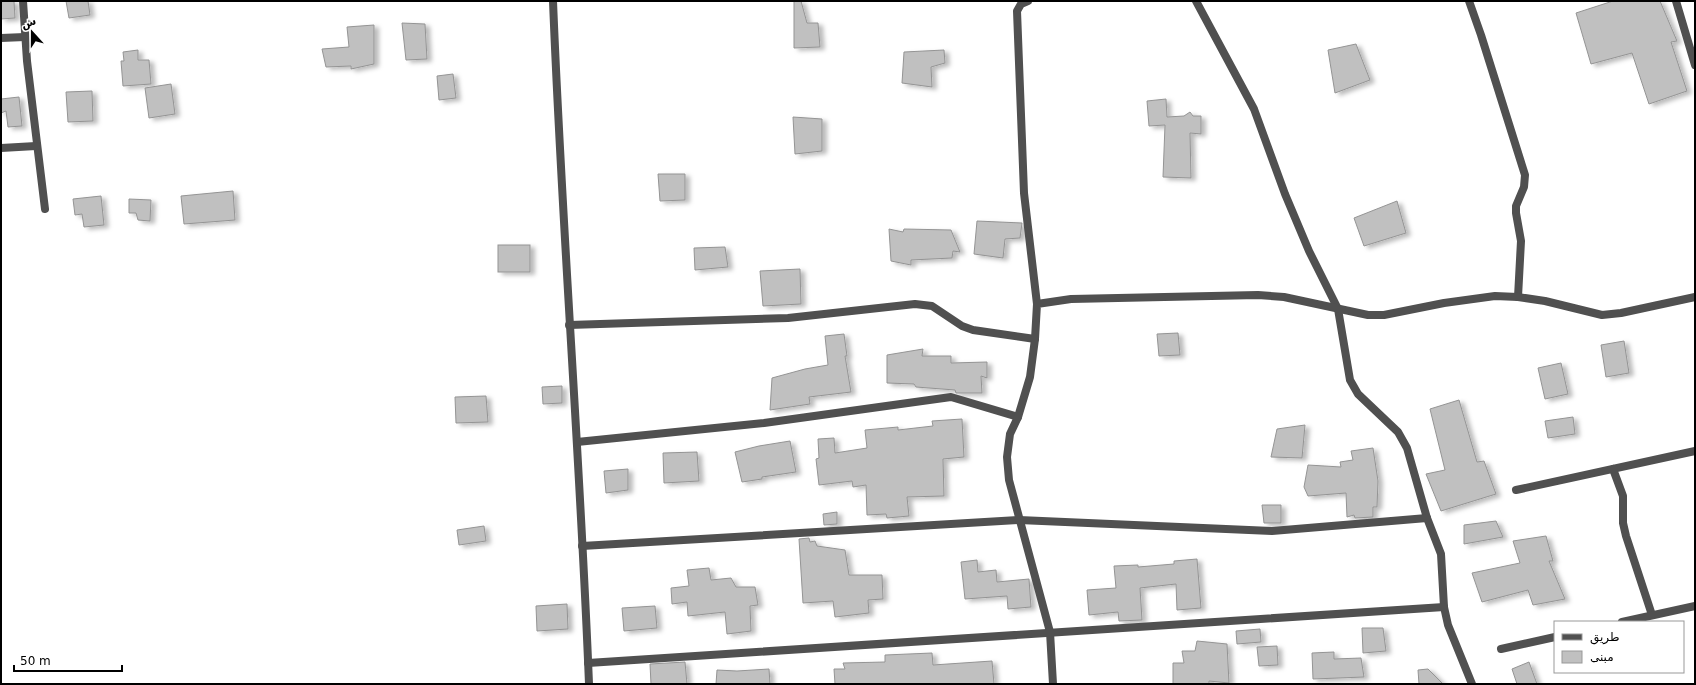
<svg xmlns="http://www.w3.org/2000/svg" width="1696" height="685" font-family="'DejaVu Sans',Vazirmatn,sans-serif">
  <defs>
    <filter id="shadow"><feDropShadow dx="4.5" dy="2.5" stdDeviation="2" flood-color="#0004"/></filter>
  </defs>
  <rect width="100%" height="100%" fill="#fff"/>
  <g fill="#c0c0c0" stroke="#949494" filter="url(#shadow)">
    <path d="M1,1h13l1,17 -14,1z"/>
    <path d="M66,1h22l2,14 -21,3z"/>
    <path d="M794,1h7l6,22h11l2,24 -26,1z"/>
    <path d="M1613,1h47l17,40 -6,1 16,49 -38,13 -17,-51 -41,11 -15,-51z"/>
    <path d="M402,23l23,1 2,35 -21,1z"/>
    <path d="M374,25v39l-23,5v-3l-25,1 -4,-18 27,-2 -2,-20z"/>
    <path d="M1356,44l14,36 -35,13 -7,-43z"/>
    <path d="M138,50v10h11l2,24 -28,2 -2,-25h3l-1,-9z"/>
    <path d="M944,50l1,13 -14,4 1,20 -30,-4 2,-31z"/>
    <path d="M453,74l3,24 -17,2 -2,-24z"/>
    <path d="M171,84l4,30 -26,4 -4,-30z"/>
    <path d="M92,91l1,30 -25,1 -2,-30z"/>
    <path d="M19,97l3,29 -14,1 -2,-16 -5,2v-14z"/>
    <path d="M1166,99l1,18 17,-1 6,-4 3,4h8v18l-11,-1 1,45 -28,-1 2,-52 -16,1 -2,-25z"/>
    <path d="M793,117l29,2v32l-27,3z"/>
    <path d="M658,174h27v26l-25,1z"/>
    <path d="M233,191l2,29 -51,4 -3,-28z"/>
    <path d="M101,196l3,29 -20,2 -2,-13 -7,1 -2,-16z"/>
    <path d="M129,199l22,1 -1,21 -12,-1 -2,-7h-7z"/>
    <path d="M1397,201l9,32 -42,13 -10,-28z"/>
    <path d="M977,221l45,2 -2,15 -15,1 -2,19 -29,-4z"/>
    <path d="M889,229l14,3 1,-3 47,1 9,22 -7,-1 -1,7 -41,2v5l-20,-4z"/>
    <rect x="498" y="245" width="32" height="27"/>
    <path d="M725,247l3,20 -33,3 -1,-22z"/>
    <path d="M800,269l1,35 -38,2 -3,-35z"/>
    <path d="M1178,333l2,22 -21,1 -2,-22z"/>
    <path d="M844,334l3,22h-2l6,36 -42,5 1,7 -40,6 2,-32 33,-9 23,-4 -3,-29z"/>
    <path d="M1624,341l5,32 -23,4 -5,-32z"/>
    <path d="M923,349l-1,7h29v7l36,-1v16l-6,-2 1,17h-26l-1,-3 -39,-3 -2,-3 -27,-1v-28z"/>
    <path d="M1561,363l7,31 -23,5 -7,-31z"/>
    <path d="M562,386v17l-19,1 -1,-17z"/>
    <path d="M486,396l2,26 -32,1 -1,-26z"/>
    <path d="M1459,400l18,62 7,-1 12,33 -55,17 -15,-37 19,-4 -15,-61z"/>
    <path d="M1573,417l2,17 -27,4 -3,-17z"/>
    <path d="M962,419l2,38 -21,2 1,37 -37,1 2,19 -22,2 -1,-4 -19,1 -1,-30 -13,2 -1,-6 -33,4 -3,-26 3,-1 -1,-19 16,-1 1,15 32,-5 -2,-18 33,-3v3l35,-4 -1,-5z"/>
    <path d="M1305,425l-3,33 -31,-1 6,-28z"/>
    <path d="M790,441l6,31 -34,5v2l-20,3 -7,-30 24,-6z"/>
    <path d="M1373,448l5,33 -1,26h-4v10l-18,1 -1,-3 -7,2 -1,-24 -38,3 -4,-9 4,-22 33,2 -1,-5 13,-2 -2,-9z"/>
    <path d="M697,452l2,29 -35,2 -1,-30z"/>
    <path d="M628,469v21l-22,3 -2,-22z"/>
    <path d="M1262,505h19v18h-17z"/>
    <path d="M837,512v12l-13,1 -1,-11z"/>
    <path d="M1496,521l7,16 -39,7v-19z"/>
    <path d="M484,526l2,15 -27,4 -2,-15z"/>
    <path d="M1546,536l7,25h-4l16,38 -32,6 -5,-15 -46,12 -10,-29 48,-10 -7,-22z"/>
    <path d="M809,538l1,4 5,-1 2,5 28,4 4,25h33l1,24 -15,1 1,13 -34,4 -2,-16 -30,2 -4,-64z"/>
    <path d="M1197,559l4,49 -24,2 -1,-26 -36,4 2,32 -23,1 -1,-9 -29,3 -2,-25 29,-2 -2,-22 24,-1v2l36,-3v-3z"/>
    <path d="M977,560l1,12 18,-2 1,12 32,-3 2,28 -23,2 -1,-13 -42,3 -4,-37z"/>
    <path d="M709,568l2,12 20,-2 5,9h19l3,18 -8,1 1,25 -24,3 -2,-22 -37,4 -1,-14 -15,2 -1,-16 18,-2 -2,-16z"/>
    <path d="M567,604l1,25 -31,2 -1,-25z"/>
    <path d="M655,606l2,22 -33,3 -2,-23z"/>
    <path d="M1362,628h21l3,23 -23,2z"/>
    <path d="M1260,629l1,13 -24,2 -1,-13z"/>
    <path d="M1197,641l30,3 2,39 -20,-2v3h-36v-21h11l-2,-12h13z"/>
    <path d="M1277,646l1,19 -19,1 -2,-19z"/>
    <path d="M1334,652v7l27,-1 3,19 -51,2 -1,-26z"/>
    <path d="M932,653l1,12 59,-4 2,23h-159l-1,-15h11l-2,-6 42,-1v-7z"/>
    <path d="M685,662l2,22h-36l-1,-20z"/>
    <path d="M1529,662l8,22h-20l-5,-15z"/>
    <path d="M769,669l1,15h-54l1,-14 20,1z"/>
    <path d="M1428,669l15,15h-24l-1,-14z"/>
  </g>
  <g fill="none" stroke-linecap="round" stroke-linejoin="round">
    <g stroke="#505050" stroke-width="8">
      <path d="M23,1l4,60 18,148"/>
      <path d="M553,1c9,228 27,455 36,683"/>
      <path d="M1028,1l-7,3 -4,7 7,182 13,111"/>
      <path d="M1196,1l58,108 31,85 24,57 29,58 12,71 8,14 40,38 9,16 20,70 14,36 3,53"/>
      <path d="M1469,1l12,34 44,140 -1,12 -8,19v7l5,28 -3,56"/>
      <path d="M1676,1l19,64"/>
      <path d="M1,38l24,-1"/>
      <path d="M1,148l35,-2"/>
      <path d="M569,325l219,-7 127,-14 17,2 30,20 11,4 62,9"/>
      <path d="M577,442l187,-19 187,-26 67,20"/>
      <path d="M1613,469l10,27v27l3,13 26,79"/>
      <path d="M1516,490l179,-39"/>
      <path d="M582,546l437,-26 253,11 155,-13"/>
      <path d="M1622,622l73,-16"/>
      <path d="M1501,649l54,-12"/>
      <path d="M588,663l856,-56 4,18 24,59"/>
      <path d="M1053,684l-3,-52 -41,-152 -2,-23 3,-23 8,-17 12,-40 5,-38 2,-35 34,-5 187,-4 26,2 84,18h16l60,-12 51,-7 23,1 27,4 57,14 19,-2 74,-16"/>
    </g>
  </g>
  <rect width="1696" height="685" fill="none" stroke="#000000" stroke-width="4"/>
  <rect x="1554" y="621" width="130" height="52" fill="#ffffff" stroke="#999999"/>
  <rect x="1562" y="634" width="20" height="6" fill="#505050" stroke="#999999"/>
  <text x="1590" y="641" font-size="12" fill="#000000">طريق</text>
  <rect x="1562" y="651" width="20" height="12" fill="#c0c0c0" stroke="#999999"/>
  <text x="1590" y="661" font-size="12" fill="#000000">مبنى</text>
  <g transform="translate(32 32) rotate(339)" stroke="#ffffff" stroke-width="3" paint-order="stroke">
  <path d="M0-3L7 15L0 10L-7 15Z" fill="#000000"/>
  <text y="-6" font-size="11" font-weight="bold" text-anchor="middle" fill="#000000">ش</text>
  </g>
  <path d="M14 665v6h108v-6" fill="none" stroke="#000000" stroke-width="2"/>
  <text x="20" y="665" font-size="12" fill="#000000" stroke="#ffffff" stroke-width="3" paint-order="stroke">50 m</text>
</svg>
